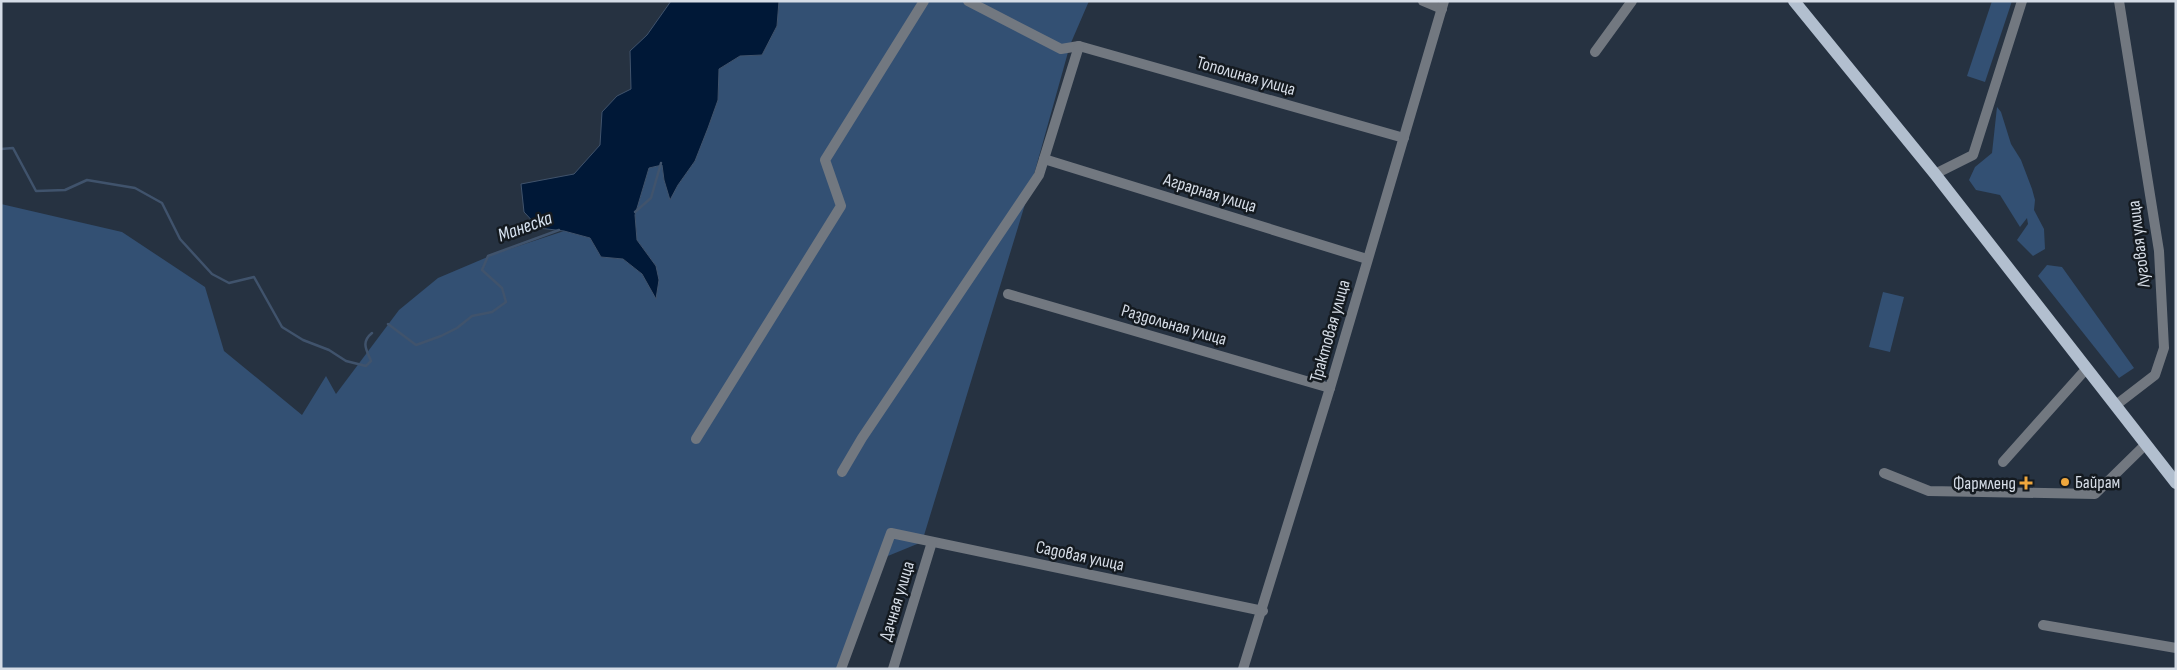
<svg xmlns="http://www.w3.org/2000/svg" width="2177" height="670" font-family="'Sofia Sans Condensed',sans-serif">
  <rect width="100%" height="100%" fill="#263241"/>
  <g fill="#335073">
    <path d="M779,1h310l-19,44 -37,133 -111,364 -39,16 -39,111h-843v-465l121,28 83,55 19,64 78,64 24,-39 10,18 63,-84 39,-32 59,-25 67,-22 26,7 11,19 22,2 19,15 14,24v-32l-19,-26 -2,-25 14,-47 13,-3 2,15 6,19 8,-14 17,-24 23,-61 1,-31 21,-13 22,-1 15,-29z"/>
    <path d="M1992,1h20l-27,81 -18,-6z"/>
    <path d="M1997,107l4,5 10,32 10,16 11,29 3,11 -1,10 10,19 1,20 -12,7 -16,-16 11,-16 -1,-6 -7,9 -20,-32 -24,-5 -7,-10 6,-13 17,-14z"/>
    <path d="M2047,265l15,2 72,101 -15,10 -81,-102z"/>
    <path d="M1883,292l21,5 -14,55 -21,-5z"/>
  </g>
  <path fill="#001837" stroke="#40536c" d="M671,1h108l-2,25 -15,29 -22,1 -21,13 -1,31 -10,28 -13,33 -17,24 -8,15 -6,-20 -2,-15 -13,3 -14,47 2,25 19,26 3,14 -3,19 -14,-25 -19,-15 -22,-2 -11,-19 -26,-7 -25,-3 -15,-16 -3,-28 53,-10 26,-29 2,-33 15,-16 14,-7 -1,-38 17,-16z"/>
  <g fill="none" stroke-linecap="round" stroke-linejoin="round">
    <g stroke="#40536c" stroke-width="2.5">
      <path d="M1,149l12,-1 23,43 29,-1 22,-10 48,8 27,15 18,36 32,35 17,9 25,-6 28,50 21,13 26,10 17,11 20,5 5,-5c-5,-12 -10,-19 1,-28"/>
      <path d="M635,212l16,-14 10,-35"/>
      <path d="M388,324l28,21 25,-9 16,-8 15,-12 20,-4 14,-10 -4,-14 -20,-18 6,-14 71,-26"/>
    </g>
    <g stroke="#727880" stroke-width="10">
      <path d="M968,1l93,48 18,-3 325,92"/>
      <path d="M1423,1l19,8"/>
      <path d="M1595,52l37,-51"/>
      <path d="M1044,159l323,100"/>
      <path d="M1935,174l38,-19 49,-154"/>
      <path d="M1008,294l322,94"/>
      <path d="M2116,405l39,-30 9,-27 -5,-97 -40,-250"/>
      <path d="M696,439l145,-233 -16,-46 99,-159"/>
      <path d="M2003,462l84,-94"/>
      <path d="M842,472l20,-34 177,-263 40,-129"/>
      <path d="M1884,473l45,18 166,3 51,-50"/>
      <path d="M2043,625l133,23"/>
      <path d="M841,669l50,-136 372,78"/>
      <path d="M893,669l39,-127"/>
      <path d="M1243,669l87,-281 114,-387"/>
    </g>
    <path stroke="#b2bfcf" stroke-width="12" d="M1794,1l141,173 241,309"/>
  </g>
  <g fill="#efa73d" stroke="#141a20" stroke-width="2">
    <circle cx="2065" cy="482" r="5"/>
    <path d="M2023.5 475.5h5v5h5v5h-5v5h-5v-5h-5v-5h5z"/>
  </g>
  <g text-anchor="middle" dominant-baseline="central" stroke-width="5" stroke-linejoin="round" paint-order="stroke">
    <g font-size="18" fill="#d5dce6" stroke="#141a20">
      <text transform="translate(1246 76) rotate(16)">Тополиная улица</text>
      <text transform="translate(1210 193) rotate(17)">Аграрная улица</text>
      <text transform="translate(2139 244) rotate(-97)">Луговая улица</text>
      <text transform="translate(1174 325) rotate(16)">Раздольная улица</text>
      <text transform="translate(1330 331) rotate(-74)">Трактовая улица</text>
      <text transform="translate(1080 556) rotate(12)">Садовая улица</text>
      <text transform="translate(897 601) rotate(-73)">Дачная улица</text>
    </g>
    <g font-size="18" fill="#d5dce6" stroke="#141a20" text-anchor="start">
      <text x="2075" y="482">Байрам</text>
      <text x="2016" y="483" text-anchor="end">Фармленд</text>
    </g>
    <g font-size="19" font-style="italic" fill="#d7e3f1" stroke="#141a20">
      <text transform="translate(525 227) rotate(-20)">Манеска</text>
    </g>
  </g>
  <rect width="2177" height="670" fill="none" stroke="#d5dce6" stroke-width="5"/>
</svg>
